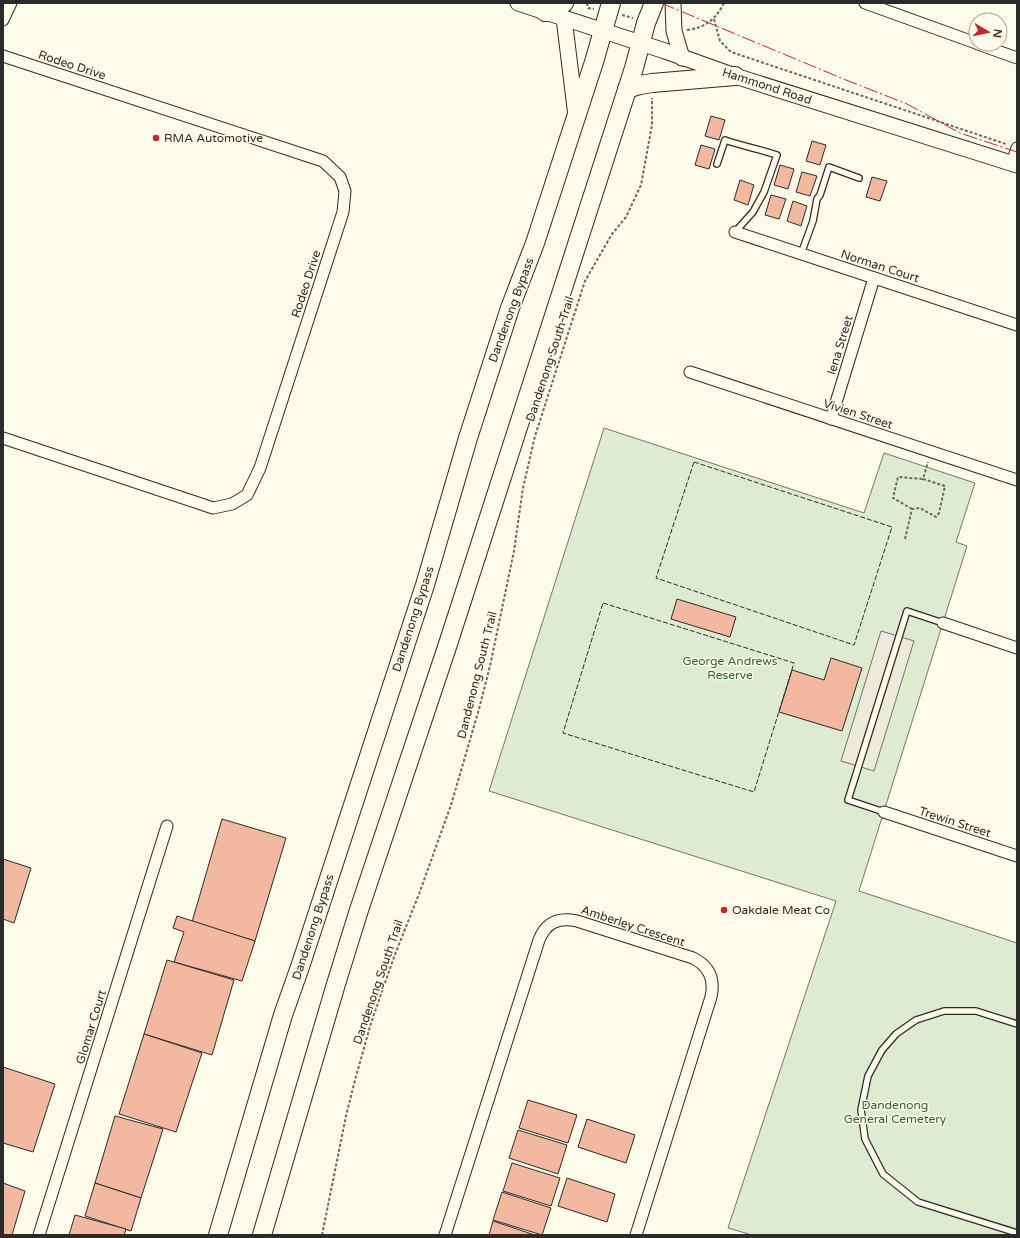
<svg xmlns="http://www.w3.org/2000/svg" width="1020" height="1238" font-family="'Varela Round',sans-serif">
  <rect width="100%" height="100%" fill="#fdfbea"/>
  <path fill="#deebd1" stroke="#74746e" d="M604,428l260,85 20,-60 91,30 -19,59 11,4 -108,345 158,52v292h-265l-24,-7 108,-327 -347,-110z"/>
  <path fill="#eceadb" stroke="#74746e" d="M881,631l33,10 -40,130 -33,-10z"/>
  <g fill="#f2b8a0" stroke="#2b2b2b">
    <path d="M711,116l14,4 -6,20 -14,-4z"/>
    <path d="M812,141l14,4 -6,20 -14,-4z"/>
    <path d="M701,145l14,4 -6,20 -14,-4z"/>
    <path d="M780,165l14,4 -6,20 -14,-4z"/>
    <path d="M802,172l15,4 -7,20 -14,-4z"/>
    <path d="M872,177l15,4 -7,20 -14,-4z"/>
    <path d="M740,180l14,5 -6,20 -14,-5z"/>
    <path d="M771,195l15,4 -7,20 -14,-4z"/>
    <path d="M793,201l14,5 -6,20 -14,-5z"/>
    <path d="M677,599l59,18 -6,20 -59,-18z"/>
    <path d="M831,658l31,10 -20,63 -63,-19 13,-42 32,10z"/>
    <path d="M222,819l64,19 -31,103 -63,-19z"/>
    <path d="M3,859l28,9 -17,55 -11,-4z"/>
    <path d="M177,916l78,25 -13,40 -68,-19 10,-30 -11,-4z"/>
    <path d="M167,960l67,20 -22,75 -68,-21z"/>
    <path d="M144,1034l58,19 -26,79 -57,-18z"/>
    <path d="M3,1067l52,17 -22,68 -30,-9z"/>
    <path d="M528,1100l49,15 -9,28 -49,-15z"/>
    <path d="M115,1116l48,13 -22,69 -46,-15z"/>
    <path d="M587,1119l48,16 -9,28 -48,-16z"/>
    <path d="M518,1130l49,15 -9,29 -49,-16z"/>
    <path d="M512,1163l48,15 -9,28 -48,-15z"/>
    <path d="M567,1178l48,16 -8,28 -49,-16z"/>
    <path d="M3,1183l22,8 -13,44h-9z"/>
    <path d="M95,1183l46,15 -10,33 -46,-15z"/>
    <path d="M502,1192l49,16 -9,27 -49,-15z"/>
    <path d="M75,1215l51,14 -2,6h-55z"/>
    <path d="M493,1221l42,14h-46z"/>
  </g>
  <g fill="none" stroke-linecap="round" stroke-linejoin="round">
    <defs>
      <g id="service">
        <path d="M717,164l8,-24c17,6 34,9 52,15l-13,37 -11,20 -18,20"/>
        <path d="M801,254l12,-33 4,-22 3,-4 9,-28 30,11"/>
        <path d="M884,812l-36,-12 59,-189 36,12"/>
        <path d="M1017,1024l-41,-13h-32l-28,9 -20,14 -14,16 -14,26 -7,34 4,29 18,35 35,28 99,31"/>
      </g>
      <g id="minor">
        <path d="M865,3l111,40"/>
        <path d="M3,20l8,-17"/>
        <path d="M978,44l39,14"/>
        <path d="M3,56l320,105 17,16 5,14 -2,21 -83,256 -13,27 -15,9 -19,4 -210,-70"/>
        <path d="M1012,163l5,-15"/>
        <path d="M735,232l282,93"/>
        <path d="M690,372l327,108"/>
        <path d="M831,419l43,-141"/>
        <path d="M943,623l74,25"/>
        <path d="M884,812l133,44"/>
        <path d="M39,1235l128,-409"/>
        <path d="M445,1235l94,-295c7,-18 20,-23 38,-19l116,37c16,8 22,21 18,39l-75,238"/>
      </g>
      <g id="secondary">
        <path d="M518,3l147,48 70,25 282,89"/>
        <path d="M673,3l1,28 8,27"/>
        <path d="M564,18l12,98"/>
      </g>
      <g id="trunk">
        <path d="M545,12l19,-9"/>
        <path d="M627,89l13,-4 12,-2 83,-7"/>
        <path d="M218,1235l65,-220 18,-51 124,-379 43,-147 42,-130 25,-65 59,-181 17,-59"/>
        <path d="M262,1235l74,-251 23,-74 88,-263 187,-579 12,-45 8,-20"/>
      </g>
    </defs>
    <use href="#service" stroke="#2b2b2b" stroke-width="8"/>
    <use href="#minor" stroke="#2b2b2b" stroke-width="13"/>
    <use href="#secondary" stroke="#2b2b2b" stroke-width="17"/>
    <use href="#trunk" stroke="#2b2b2b" stroke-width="20"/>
    <g stroke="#6a6964" stroke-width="2" stroke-dasharray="3 2" stroke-linecap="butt">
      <path d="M587,3l1,5 6,1"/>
      <path d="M622,15l11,3"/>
      <path d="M714,19l6,22 11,11 275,92"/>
      <path d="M687,30c18,-2 29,-11 37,-27"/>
      <path d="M912,509l-19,-11 5,-21 25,2"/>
      <path d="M905,539l7,-30 8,-1 16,9 3,-4 6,-27 -22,-7 5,-17"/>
      <path d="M322,1235l24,-119 9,-36 16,-57 23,-66 25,-63 32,-89 28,-96 11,-43 15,-72 9,-43 9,-63 12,-52 50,-155 27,-47 14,-17 15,-32 11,-60v-27"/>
    </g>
    <use href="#service" stroke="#fdfbea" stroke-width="5.5"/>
    <use href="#minor" stroke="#fdfbea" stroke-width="11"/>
    <use href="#secondary" stroke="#fdfbea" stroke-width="15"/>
    <use href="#trunk" stroke="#fdfbea" stroke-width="18"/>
    <g stroke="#2b2b2b" stroke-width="1" stroke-dasharray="5 2" stroke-linecap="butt">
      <path d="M694,462l198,65 -38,118 -198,-67z"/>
      <path d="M603,603l191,60 -40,129 -191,-59z"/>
    </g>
    <path stroke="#c62828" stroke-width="1" stroke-dasharray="14 3 2 3" stroke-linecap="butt" d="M661,3l185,77 61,24 53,29 57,19"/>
  </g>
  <g fill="#c62828" stroke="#fdfbea" stroke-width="1.5">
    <circle cx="156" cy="138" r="4"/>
    <circle cx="724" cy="910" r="4"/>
  </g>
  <g text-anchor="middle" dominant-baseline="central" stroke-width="3" stroke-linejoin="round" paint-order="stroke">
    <g font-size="12" fill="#2b2b2b" stroke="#fdfbea">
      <text transform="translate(72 65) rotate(18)">Rodeo Drive</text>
      <text transform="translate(767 86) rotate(18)">Hammond Road</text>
      <text transform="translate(880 266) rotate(18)">Norman Court</text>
      <text transform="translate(306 284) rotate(-72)">Rodeo Drive</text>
      <text transform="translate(511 310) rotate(-70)">Dandenong Bypass</text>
      <text transform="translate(840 345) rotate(-73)">Iena Street</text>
      <text transform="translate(550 359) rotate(-72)">Dandenong South Trail</text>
      <text transform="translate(858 414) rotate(18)">Vivien Street</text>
      <text transform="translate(413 619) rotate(-72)">Dandenong Bypass</text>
      <text transform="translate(477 675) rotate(-76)">Dandenong South Trail</text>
      <text transform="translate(955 822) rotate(18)">Trewin Street</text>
      <text transform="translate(633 926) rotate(18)">Amberley Crescent</text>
      <text transform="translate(313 927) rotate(-72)">Dandenong Bypass</text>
      <text transform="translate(378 982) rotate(-71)">Dandenong South Trail</text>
      <text transform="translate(91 1027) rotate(-73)">Glomar Court</text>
    </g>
    <g font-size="12" fill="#2b2b2b" stroke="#fdfbea" text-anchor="start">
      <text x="164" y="138">RMA Automotive</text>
      <text x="732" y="910">Oakdale Meat Co</text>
    </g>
    <g font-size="12" fill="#34623c" stroke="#fdfbea">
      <text x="730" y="661">George Andrews<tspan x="730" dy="14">Reserve</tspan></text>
      <text x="895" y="1105">Dandenong<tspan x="895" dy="14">General Cemetery</tspan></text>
    </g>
  </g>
  <rect width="1020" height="1238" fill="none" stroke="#2b2b2b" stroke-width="8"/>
  <g transform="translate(988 32) rotate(99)"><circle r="19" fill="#fdfbea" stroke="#a9a89e"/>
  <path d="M0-3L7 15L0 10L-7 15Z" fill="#c62828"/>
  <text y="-6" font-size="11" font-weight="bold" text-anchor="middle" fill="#2b2b2b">N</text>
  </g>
</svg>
